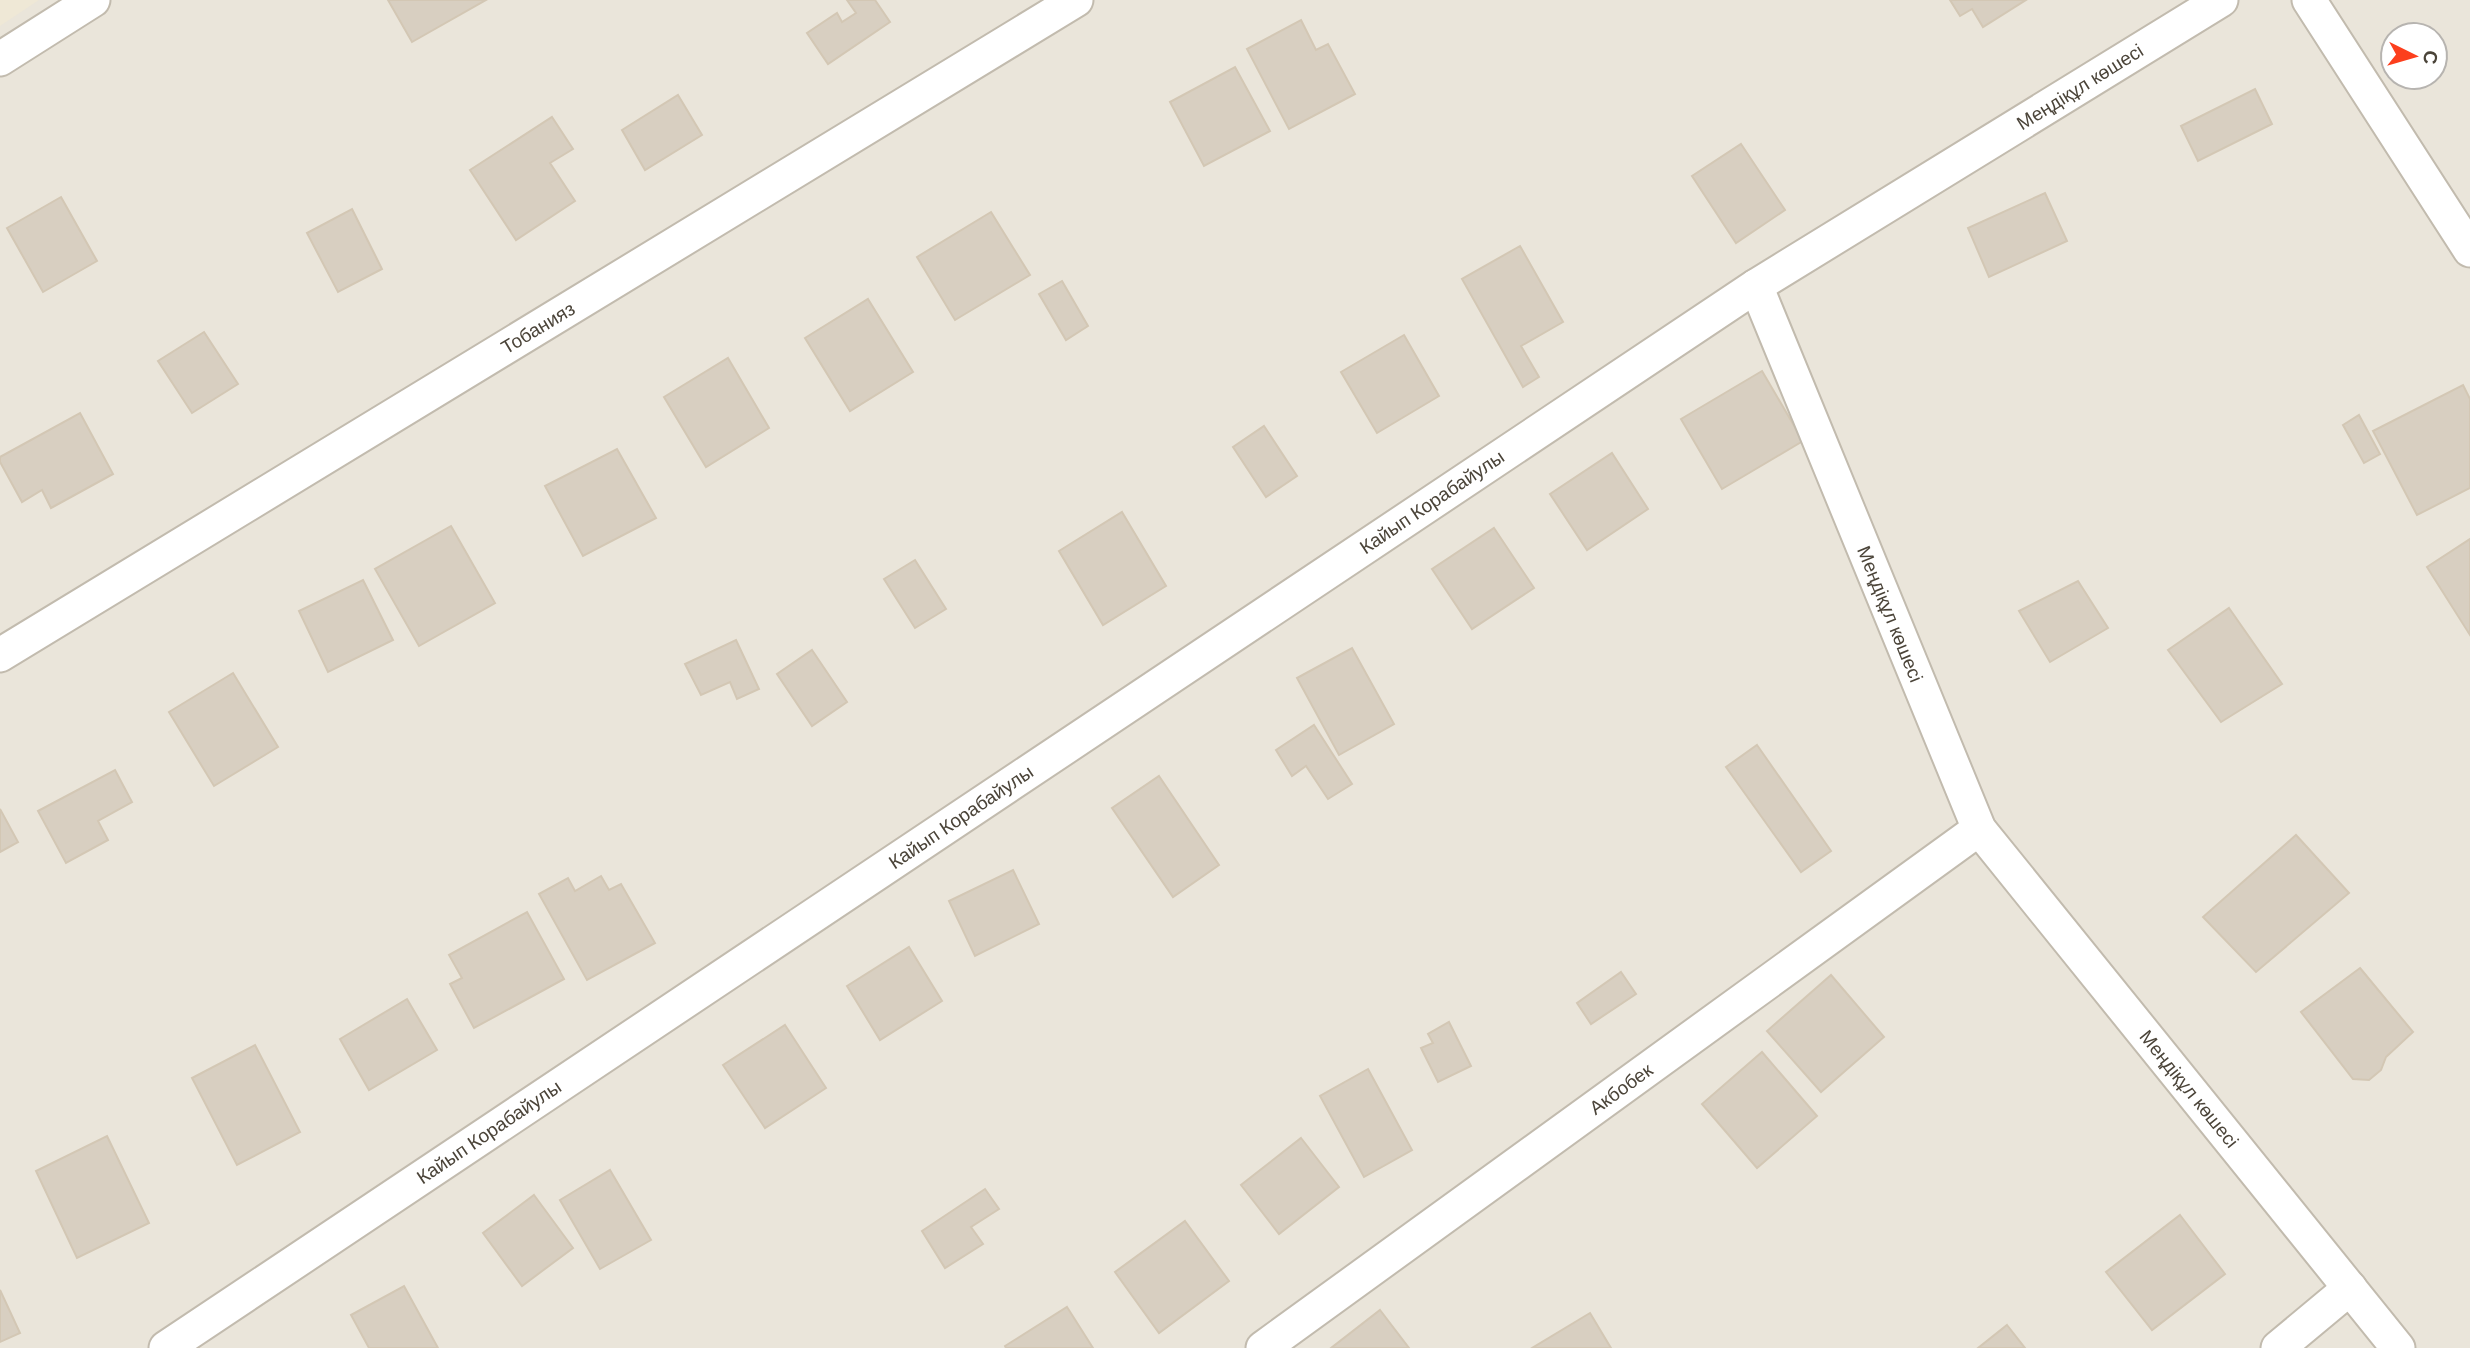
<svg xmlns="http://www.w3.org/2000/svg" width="2470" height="1348" font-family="'DM Sans',sans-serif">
  <rect width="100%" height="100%" fill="#f6f3ec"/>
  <path fill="#eae5da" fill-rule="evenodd" d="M0,0h2470v1348h-2470zM2393,35h42v42h-42z"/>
  <path fill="#efe8d6" d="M0,0h39l-39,26z"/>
  <g fill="#d8cfc1" stroke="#d3c7b4" stroke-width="2">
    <path d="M388,0h98l-74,42z"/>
    <path d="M847,0h28l15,22 -62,42 -21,-31 30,-20 5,9 14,-9z"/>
    <path d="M1950,0h76l-43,27 -11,-18 -12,7z"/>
    <path d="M1301,20l15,30 12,-6 27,50 -66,35 -42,-80z"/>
    <path d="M1235,67l35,64 -66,35 -34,-64z"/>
    <path d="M2255,89l17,35 -74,37 -17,-35z"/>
    <path d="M678,95l24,40 -57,35 -23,-40z"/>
    <path d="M552,117l21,32 -23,14 25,38 -59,39 -46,-70z"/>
    <path d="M1741,144l44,66 -49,33 -44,-67z"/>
    <path d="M2045,193l22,48 -78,36 -21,-49z"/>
    <path d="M61,197l36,64 -54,31 -36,-64z"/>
    <path d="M352,209l30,60 -44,23 -31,-59z"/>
    <path d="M991,212l39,63 -75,45 -38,-63z"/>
    <path d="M1520,246l43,76 -42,24 18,31 -16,10 -61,-108z"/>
    <path d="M1062,281l26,45 -22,14 -27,-46z"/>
    <path d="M868,299l45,73 -63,39 -45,-73z"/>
    <path d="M204,332l34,52 -46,29 -34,-52z"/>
    <path d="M1404,335l35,61 -62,37 -36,-61z"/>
    <path d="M728,358l41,70 -63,39 -42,-70z"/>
    <path d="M1762,371l41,70 -81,48 -41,-70z"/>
    <path d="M2463,385l7,14v89l-53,27 -44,-84z"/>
    <path d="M80,413l33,61 -62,34 -9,-18 -20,12 -22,-40v-5z"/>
    <path d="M2359,415l21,39 -16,9 -21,-38z"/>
    <path d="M1264,426l33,50 -31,21 -33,-50z"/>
    <path d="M617,449l39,69 -73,38 -38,-70z"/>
    <path d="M1612,453l36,56 -61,41 -37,-56z"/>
    <path d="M1122,512l44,74 -63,39 -44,-74z"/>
    <path d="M451,526l44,77 -76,43 -44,-77z"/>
    <path d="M1494,528l40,60 -62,41 -40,-60z"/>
    <path d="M2470,539v96l-43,-68z"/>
    <path d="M915,560l31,49 -31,19 -31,-49z"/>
    <path d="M363,580l30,60 -65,32 -29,-61z"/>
    <path d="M2078,581l30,47 -58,34 -31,-51z"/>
    <path d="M2229,608l53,76 -61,38 -53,-72z"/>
    <path d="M736,640l23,49 -22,10 -7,-17 -29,13 -16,-31z"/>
    <path d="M1352,648l42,76 -55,31 -42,-77z"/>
    <path d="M812,650l35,52 -35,24 -35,-52z"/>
    <path d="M233,673l45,74 -64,39 -45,-74z"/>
    <path d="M1314,725l38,59 -24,15 -22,-33 -14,10 -16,-26z"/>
    <path d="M1757,745l74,106 -30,21 -75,-105z"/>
    <path d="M115,770l17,32 -34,19 10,19 -42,23 -28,-52z"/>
    <path d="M1159,776l60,89 -46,32 -61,-89z"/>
    <path d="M0,809l18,33 -18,10z"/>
    <path d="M2296,835l53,58 -93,79 -53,-55z"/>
    <path d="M1013,870l26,54 -64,32 -26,-55z"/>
    <path d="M601,876l8,14 12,-6 34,59 -68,37 -48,-86 29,-16 7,13z"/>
    <path d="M527,912l37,67 -90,49 -24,-44 12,-6 -13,-23z"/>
    <path d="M909,947l33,54 -62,39 -33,-54z"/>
    <path d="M2360,968l53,64 -27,25 -5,13 -12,10 -16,-1 -52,-67z"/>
    <path d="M1621,972l15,22 -45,30 -14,-21z"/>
    <path d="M1831,975l53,62 -63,55 -54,-61z"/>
    <path d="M407,999l30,51 -68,40 -29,-51z"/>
    <path d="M1449,1022l22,44 -33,16 -17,-34 12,-5 -5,-9z"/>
    <path d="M785,1025l41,63 -61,40 -42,-63z"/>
    <path d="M255,1045l45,87 -63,33 -45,-87z"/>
    <path d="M1762,1052l55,64 -60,52 -55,-64z"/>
    <path d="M1368,1069l44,81 -48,27 -44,-81z"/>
    <path d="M107,1136l42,87 -72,35 -41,-87z"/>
    <path d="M1301,1138l38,49 -60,47 -38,-49z"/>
    <path d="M610,1170l41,70 -51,29 -40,-69z"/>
    <path d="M985,1189l14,20 -28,18 12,17 -38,24 -23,-37z"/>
    <path d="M534,1195l39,53 -51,38 -39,-53z"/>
    <path d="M2180,1215l45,59 -73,56 -46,-58z"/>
    <path d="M1185,1221l44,60 -70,52 -44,-61z"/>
    <path d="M404,1286l34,62h-69l-18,-33z"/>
    <path d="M0,1290l20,43 -20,9z"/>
    <path d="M1067,1307l26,41h-87l-1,-2z"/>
    <path d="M1380,1310l29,38h-78z"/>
    <path d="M1590,1313l21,35h-79z"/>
    <path d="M2007,1325l18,23h-47z"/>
  </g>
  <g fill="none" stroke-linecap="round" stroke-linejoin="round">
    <defs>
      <g id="minor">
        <path d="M2309,0l161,250"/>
        <path d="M0,59l93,-59"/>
        <path d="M1756,286l223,543 419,519"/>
        <path d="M0,655l1076,-655"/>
        <path d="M166,1348l1590,-1062 465,-286"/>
        <path d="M1263,1348l716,-519"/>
        <path d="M2278,1348l72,-60"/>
      </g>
    </defs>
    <use href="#minor" stroke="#c2bbae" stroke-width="37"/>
    <use href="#minor" stroke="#fff" stroke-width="33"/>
  </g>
  <g text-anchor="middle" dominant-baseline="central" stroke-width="5" stroke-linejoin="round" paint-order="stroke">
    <g font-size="19" fill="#4b4439" stroke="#fff">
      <text transform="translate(2080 87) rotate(-32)">Меңдіқұл көшесі</text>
      <text transform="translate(538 328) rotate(-31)">Тобанияз</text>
      <text transform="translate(1432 502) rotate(-34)">Кайып Корабайулы</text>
      <text transform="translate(1890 614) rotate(68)">Меңдіқұл көшесі</text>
      <text transform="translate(961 817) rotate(-34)">Кайып Корабайулы</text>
      <text transform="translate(1621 1089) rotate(-36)">Акбобек</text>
      <text transform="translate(2189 1089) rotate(51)">Меңдіқұл көшесі</text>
      <text transform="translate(489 1132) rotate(-34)">Кайып Корабайулы</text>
    </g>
  </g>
  <g transform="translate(2414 56) rotate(95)"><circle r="33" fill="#ffffff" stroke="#b7b4b0" stroke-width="2"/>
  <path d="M0-5L12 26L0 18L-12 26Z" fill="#fc3f1d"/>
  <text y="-10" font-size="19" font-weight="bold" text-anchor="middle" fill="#4b4439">С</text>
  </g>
</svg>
